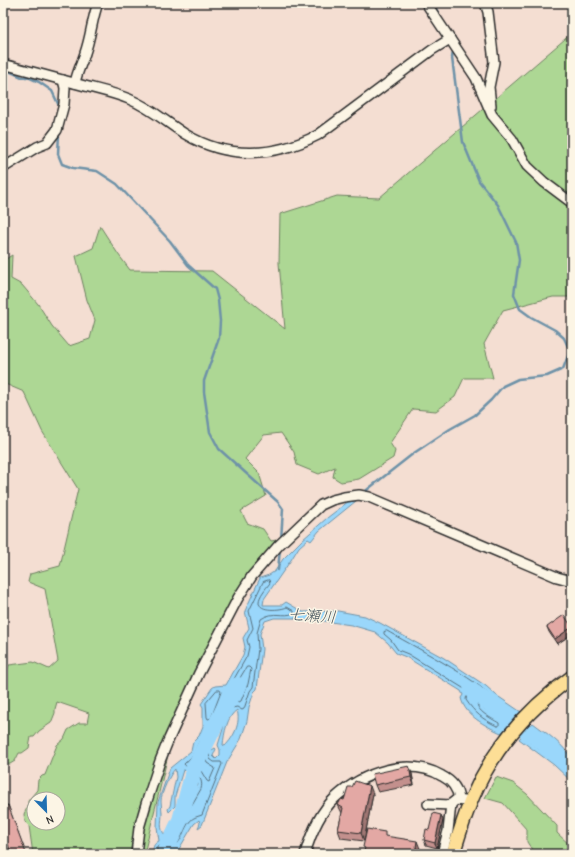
<svg xmlns="http://www.w3.org/2000/svg" width="575" height="857" font-family="'Comic Neue','Klee One',sans-serif">
  <rect width="100%" height="100%" fill="#f4ded2"/>
  <filter id="ink" filterUnits="userSpaceOnUse"><feTurbulence type="fractalNoise" baseFrequency=".025" numOctaves="2"/><feDisplacementMap in="SourceGraphic" scale="8" xChannelSelector="R" yChannelSelector="G"/><feConvolveMatrix kernelMatrix="1 2 1 2 8 2 1 2 1" color-interpolation-filters="sRGB"/></filter>
  <g filter="url(#ink)">
    <g fill="#add794" stroke="#6c8160" fill-rule="evenodd">
      <path d="M572,33v264h-19l-50,13 -19,34 9,34h-29l-9,19 -19,14 -23,-2 -23,34 5,8 -2,7 -34,21 -18,3 -8,-5 2,-10 -16,7 -22,-9 -3,-13 -13,-19 -17,2 -19,24 14,14 7,23 -25,15 6,12 16,6 8,12 11,-2 -39,50 -5,19 -31,56 -37,83 -26,107h-111l-4,-28 -4,-4 -1,-8 4,-8v-5l9,-11 1,-10 4,-4 3,-1 12,-30 7,-6 4,-9 11,-7h8l2,-10 -32,-11 -2,7v4l-4,10 -12,8 -5,6h-3l-2,11 -7,5h-3l-4,8 -5,3h-7v-95l4,1 2,-5 24,-3 16,7 9,-8 -13,-72 -17,-7 2,-8 30,-8 18,-77 -36,-58 -18,-39 -21,-9v-122l9,-6 -1,24 11,6 16,19 14,22 17,20 21,-7 5,-19 -8,-20 -11,-44 17,-8 7,-22 18,28 12,16 82,1 73,58 -6,-66 1,-49 57,-18 42,2zM34,799h24v24h-24z"/>
      <path d="M496,777l17,6 14,11 30,32v7l15,14v7h-39v-3l-6,-9v-12l-24,-27 -18,-5z"/>
    </g>
    <g fill="#9ad7fb" stroke="#6e92a8" fill-rule="evenodd">
      <path d="M349,501h7l-37,30 -8,10 -3,-2 -9,8 -8,13 -27,39 -1,6h19l4,-3 17,10 35,-1 27,5 15,7 64,35 42,28 10,9 25,17 -6,7 -18,-14 -16,-4 2,7 26,17 -8,8c-15,-7 -36,-17 -40,-35l2,-3 -2,-4 -55,-34 -10,-4 -8,-10 -13,-11 -24,-7 -27,-4h-22l-8,-3h-20l-9,3 -5,13 2,15 -5,40 -3,3 -5,15 -2,14 -6,18 -14,23 -25,63 -4,3 2,-5 -1,-3 -5,4 -18,30h-23c0,-7 0,-10 6,-13l-2,-14 1,-25 12,-34 21,-17 2,-9 6,-6 4,-10v-19l-2,-3 11,-16 3,-2 11,-1 17,-30 2,-8 -2,-9 6,-10 -4,-17 15,-33 9,-3 6,-4 8,-12 19,-19 25,-22zM227,691l2,1v3l-5,19 -1,15 -5,16 2,5v5l-4,4 -3,-3 3,-7 -1,-1 -3,2c-6,-9 7,-51 15,-59zM237,710c4,13 -3,27 -12,36l-2,-1c1,-11 4,-29 14,-35zM175,769l1,8 -6,29 -2,3 1,3 6,-6v-10l8,-26c7,2 14,8 15,15l-22,40 -7,8 -4,2c-6,-7 -3,-13 -3,-22 0,-4 -1,-8 -1,-12 0,-8 9,-27 14,-32z"/>
      <path d="M533,723c13,10 32,22 39,37v22l-18,-17 -35,-26z"/>
    </g>
    <g fill="none" stroke-linecap="round" stroke-linejoin="round">
      <g stroke="#57707e" stroke-width="1">
        <path d="M269,580l1,3c-4,5 -11,13 -11,19 0,10 22,8 28,5l7,4v2c-10,5 -20,-3 -33,6l-4,14 1,16 -5,38 -3,4 -6,18 -2,1 -5,-3 -5,1 -2,-2 3,-11v-4l-3,-5 17,-30 2,-9 -2,-7 6,-12 -4,-17 14,-29z"/>
        <path d="M387,631c17,10 98,52 103,66l-2,1 -6,-1 -3,1c-8,11 12,20 20,25v3h-2c-15,-7 -22,-13 -31,-26l1,-7 -4,-5 -55,-34 -10,-4 -7,-10 -7,-6v-2z"/>
        <path d="M247,667h2l2,2 -3,15 -7,17 -2,1 -2,-1 1,-9 -2,-7z"/>
        <path d="M217,690h3l1,2 -10,26 -3,1 -1,-2 -1,-14z"/>
        <path d="M200,753h3l4,10 8,5 -6,14 -2,-1 -6,-10 -8,-7z"/>
        <path d="M572,760l-4,-1 -9,-11 -24,-19 -2,1 -7,7 1,3 29,22 16,14"/>
        <path d="M157,854v-7l5,-3 2,-5 7,-3 8,-9 22,-38c4,-14 -11,-17 -17,-25 3,-3 7,-6 9,-10 5,-7 4,-14 13,-19l1,2c0,9 1,13 3,22l4,3h7l1,2 -20,51c-2,1 -4,1 -6,2 -9,3 -12,16 -16,23 -3,5 -7,8 -7,14"/>
      </g>
      <g stroke="#6e92a8" stroke-width="2.5">
        <path d="M434,3l4,10"/>
        <path d="M6,68l3,3 13,6h6l11,5 13,9 8,17"/>
        <path d="M59,133l-1,21 4,10 11,4 24,3 20,13 53,57 18,24 27,24 3,11 2,21 -1,17 -15,43v11l6,40 9,17 59,53 5,7 -2,31"/>
        <path d="M363,493l51,-40 36,-24 25,-14 16,-15 12,-14 15,-7 29,-3 16,-7 7,-18 -6,-13 -9,-8 -24,-13 -11,-8 -6,-15 5,-34 -3,-18 -18,-37 -19,-24 -16,-39 -11,-84 1,-7v-2"/>
        <path d="M278,570l2,-21"/>
      </g>
      <g stroke="#9ad7fb" stroke-width="16">
        <path d="M471,690l72,53 29,26"/>
        <path d="M166,854v-4l14,-30 14,-52 29,-58 15,-25"/>
      </g>
      <defs>
        <g id="minor">
          <path d="M426,3l50,75 16,37 20,24 15,27 17,16 28,21"/>
          <path d="M485,3l3,9 6,50 -5,25 2,19"/>
          <path d="M3,64c27,7 55,15 82,22 15,4 29,7 44,13 22,9 37,23 56,35 43,26 90,23 133,1l114,-85 18,-11"/>
          <path d="M75,83c2,-11 7,-20 10,-30 6,-17 7,-34 13,-50"/>
          <path d="M3,168l34,-21 10,-4 10,-13 7,-26 1,-16 -2,-8"/>
          <path d="M428,804l23,1"/>
          <path d="M136,854l3,-26 7,-24 14,-43 8,-20 31,-68 39,-75 14,-22 27,-31 42,-40 11,-5 12,-3 15,-2 10,2 188,80 15,4"/>
          <path d="M305,854c6,-21 14,-41 30,-56 27,-25 73,-42 107,-22 10,5 16,13 17,24"/>
          <path d="M442,854l6,-23 3,-27 5,-4 9,1"/>
        </g>
        <path id="highway" d="M453,854c6,-20 12,-39 20,-58 21,-49 56,-88 99,-119"/>
      </defs>
      <use href="#minor" stroke="#2b2b2b" stroke-width="12"/>
      <use href="#highway" stroke="#2b2b2b" stroke-width="16"/>
      <use href="#minor" stroke="#fcf5e5" stroke-width="9"/>
      <use href="#highway" stroke="#fdde96" stroke-width="13"/>
    </g>
    <g fill="#c3908d" stroke="#2b2b2b">
      <path d="M572,626v8l-15,10 -8,-12 -2,-5z"/>
      <path d="M409,766l3,8 2,11 -36,7 -3,-7z"/>
      <path d="M373,794l-9,47 -23,-3 -3,-8 4,-17 -4,-8z"/>
      <path d="M8,805l18,49h-14l-5,-11 -4,1v-37z"/>
      <path d="M443,820l-6,28 -11,-3 -2,-5 5,-10z"/>
    </g>
    <g fill="#9f7673" stroke="#2b2b2b">
      <path d="M572,627v7l-15,10 -2,-5z"/>
      <path d="M409,766l3,8 2,11 -3,-8z"/>
      <path d="M370,786l3,8 -9,47 -3,-8z"/>
      <path d="M441,815l2,5 -6,28 -2,-5z"/>
      <path d="M417,841l4,10 -1,3h-5z"/>
    </g>
    <g fill="#e3a8a4" stroke="#2b2b2b">
      <path d="M564,615l8,12 -17,12 -8,-12z"/>
      <path d="M409,766l2,11 -36,8 -3,-11z"/>
      <path d="M355,781l15,5 -9,47 -23,-3 5,-22 -5,-3 3,-6 3,1 4,-13h4z"/>
      <path d="M8,805l18,48 -3,1h-11l-8,-18h-1v-29z"/>
      <path d="M433,813l8,2 -6,28 -11,-3 2,-11 3,1z"/>
      <path d="M367,829l18,3v4l32,5 -2,13h-52l2,-6 -2,-1z"/>
    </g>
  </g>
  <g text-anchor="middle" dominant-baseline="central" stroke-width="3" stroke-linejoin="round" paint-order="stroke">
    <g font-size="16" font-style="italic" fill="#47565f" stroke="#fcf5e5">
      <text transform="translate(312 616) rotate(4)">七瀬川</text>
    </g>
  </g>
  <rect width="575" height="857" fill="none" stroke="#fcf5e5" stroke-width="16"/>
  <rect x="8" y="8" width="559" height="841" fill="none" stroke="#2b2b2b" stroke-width="1.5" filter="url(#ink)"/>
  <g transform="translate(46 811) rotate(157)"><circle r="19" fill="#fcf5e5" stroke="#a8a49b"/>
  <path d="M0-3L7 15L0 10L-7 15Z" fill="#1f6fb2"/>
  <text y="-6" font-size="11" font-weight="bold" text-anchor="middle" fill="#2b2b2b">N</text>
  </g>
</svg>
